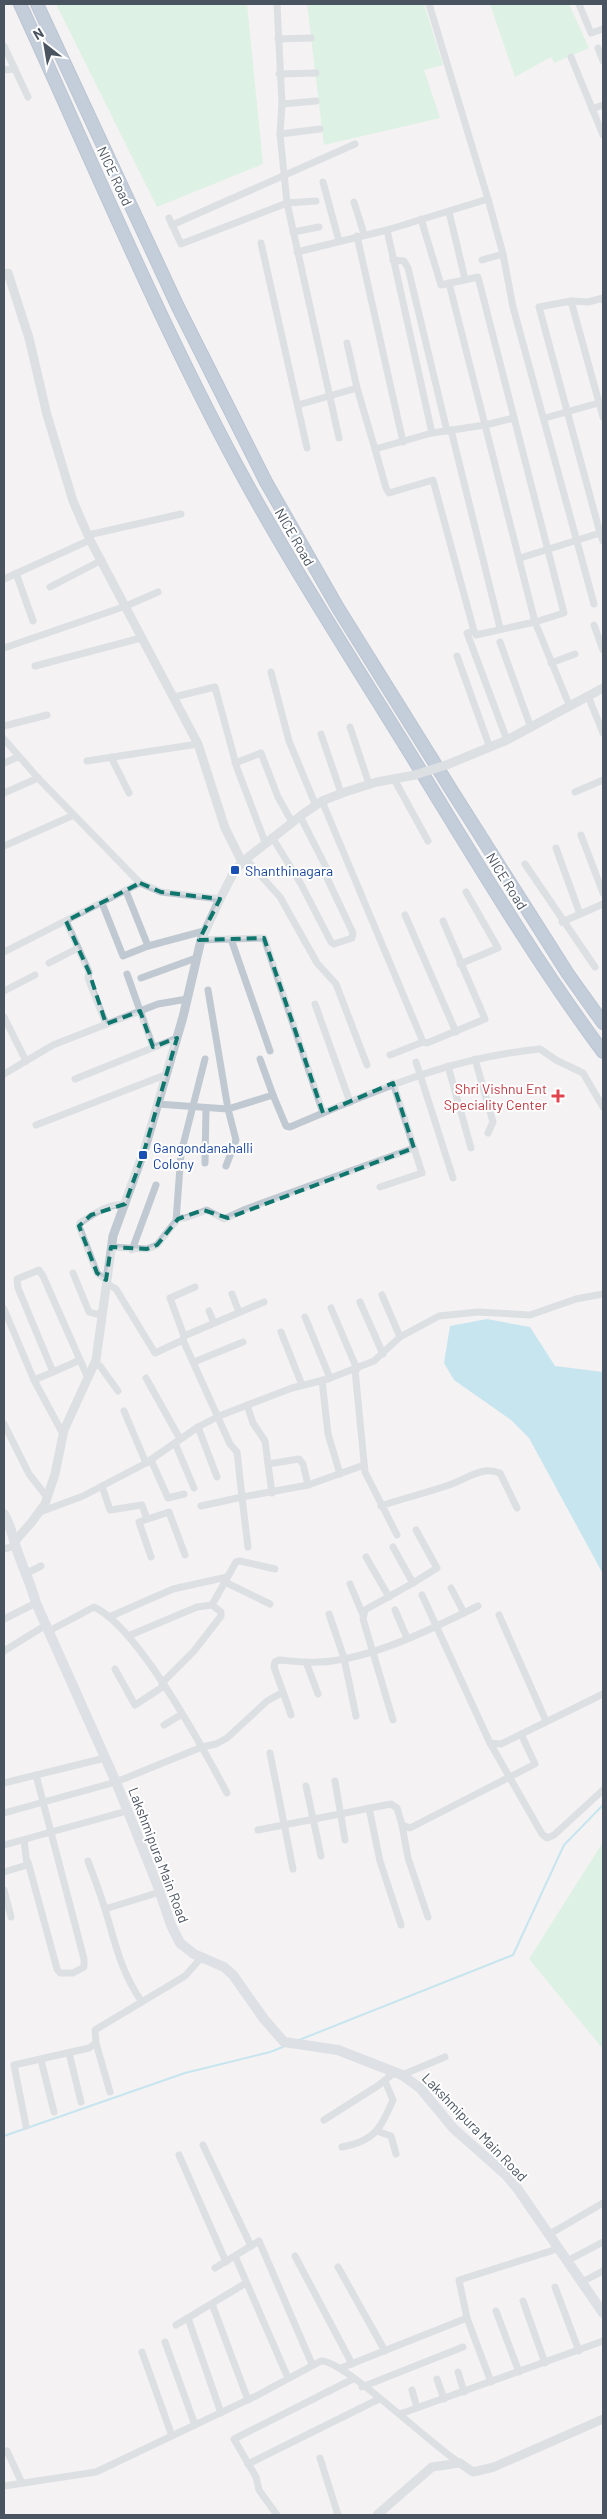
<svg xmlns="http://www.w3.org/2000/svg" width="607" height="2519" font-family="Barlow,sans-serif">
  <rect width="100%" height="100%" fill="#f4f2f2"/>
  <g fill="#c3f0d6">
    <path d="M56,4h191l16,160 -106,43z"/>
    <path d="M307,4h117l19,61 -19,5 16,48 -116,27z"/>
    <path d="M490,4h79l20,44 -35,15 -3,-6 -36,20z"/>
    <path d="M603,1842v207l-74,-90z"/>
  </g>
  <path fill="#91d5ec" d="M487,1319l43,8 25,39 48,6v202l-74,-136 -18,-18 -57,-40 -10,-17 6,-37z"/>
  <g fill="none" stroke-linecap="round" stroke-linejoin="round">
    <g stroke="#91d5ec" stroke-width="2">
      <path d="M299,2040l214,-85 51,-110 39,-40"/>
      <path d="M4,2136l181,-63 85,-21 13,-5"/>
    </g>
    <defs>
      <g id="motorway">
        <path d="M20,4c68,148 131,299 207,443 58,110 127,215 192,321 59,96 117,194 184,284"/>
        <path d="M37,4l141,303 88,175 72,126 114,183 116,183 35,49"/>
      </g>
    </defs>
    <use href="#motorway" stroke="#768dab" stroke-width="14"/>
    <g stroke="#c0c9d1" stroke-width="7">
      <path d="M277,4l5,100 -2,30 7,69 52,235"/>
      <path d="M429,4l59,195 15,55 10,53 81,297"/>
      <path d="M579,4l12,29 12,-4"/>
      <path d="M278,39l33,-1"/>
      <path d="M4,46l24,51"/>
      <path d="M598,48l5,13"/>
      <path d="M571,57l32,78"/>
      <path d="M4,70l11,-1"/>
      <path d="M279,74l37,-1"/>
      <path d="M282,104l34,-3"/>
      <path d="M592,109l11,-4"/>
      <path d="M280,134l40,-5"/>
      <path d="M323,182l16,59"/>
      <path d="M354,202l10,32"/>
      <path d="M449,212l16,67"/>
      <path d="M169,218l12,26 106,-41 29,-2"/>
      <path d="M421,219l20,66 37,-8 86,336 -29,9 -50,-197 -53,8"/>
      <path d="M172,225l183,-81"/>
      <path d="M293,232l26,-5"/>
      <path d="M357,236l46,206"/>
      <path d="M261,243l46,205"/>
      <path d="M297,252l90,-22 101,-31"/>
      <path d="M393,260l11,1 4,7 39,163"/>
      <path d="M482,260l21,-6"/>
      <path d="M449,283l36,142 29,-7"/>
      <path d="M571,301l17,1 15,-4v2"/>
      <path d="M347,343l10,45 18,61 57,-16 -45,-203"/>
      <path d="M298,405l59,-17"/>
      <path d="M545,418l57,-16"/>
      <path d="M451,430l49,198"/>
      <path d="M375,449l11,39 3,5 44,-13 41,151 -7,2 40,107"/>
      <path d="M600,533l3,8"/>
      <path d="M88,535l93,-21"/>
      <path d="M520,558l80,-25 -61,-226 32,-6 32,116"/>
      <path d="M16,573l17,48"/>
      <path d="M4,579l86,-39"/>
      <path d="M50,587l52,-27"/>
      <path d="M594,625l9,25"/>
      <path d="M474,631l2,4 59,-13 35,85"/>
      <path d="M500,642l31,86"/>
      <path d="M4,648l122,-42 32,-14"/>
      <path d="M457,656l33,92"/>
      <path d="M551,663l24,-9"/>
      <path d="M35,666l106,-28"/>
      <path d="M271,672l18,69 27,65"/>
      <path d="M588,696l15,37"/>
      <path d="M174,697l41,-10 22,81 28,74"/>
      <path d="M4,726l43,-11"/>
      <path d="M350,727l19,57"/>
      <path d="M321,734l20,59"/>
      <path d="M4,739l34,39 102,105 21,9 59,7"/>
      <path d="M111,757l18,36"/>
      <path d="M87,761l111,-17"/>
      <path d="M4,763l14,-6"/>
      <path d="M235,763l26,-10 17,44 14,25"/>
      <path d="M394,779l34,62"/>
      <path d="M575,792l28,-12"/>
      <path d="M4,793l34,-15"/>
      <path d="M322,801l101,241 4,1 58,-24 -42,-98"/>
      <path d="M581,835l22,58"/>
      <path d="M272,837l29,47 30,58 3,2 18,-6 1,-5 -26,-55 1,-7 -28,-55"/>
      <path d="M4,846l70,-31"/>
      <path d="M556,848l24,66"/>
      <path d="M246,859l34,38 37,66 19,21 31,81"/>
      <path d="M525,864l70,103"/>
      <path d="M126,891l22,55"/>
      <path d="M102,903l21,53 25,-10 56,-15"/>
      <path d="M405,915l51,117"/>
      <path d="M66,921l23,51 -1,6 18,46"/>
      <path d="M562,922l41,-18"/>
      <path d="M231,939l33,-1 59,175c73,-31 137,-56 217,-64l16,11 27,13 20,34"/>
      <path d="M201,940l30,-1 39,112"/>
      <path d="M4,952l136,-69"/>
      <path d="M49,963l29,-15"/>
      <path d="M460,964l38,-16 -32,-56"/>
      <path d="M127,974l26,73"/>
      <path d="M141,978l55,-20"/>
      <path d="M208,990l20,119 8,31 -10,26"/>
      <path d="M4,991l31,-16"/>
      <path d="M315,1004l35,98"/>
      <path d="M4,1017l22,44"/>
      <path d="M390,1055l33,-13"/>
      <path d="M475,1059l18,63 -5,11"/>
      <path d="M416,1062l37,116"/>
      <path d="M448,1066l23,82"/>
      <path d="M4,1074l49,-29 105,-41 29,-5"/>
      <path d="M75,1079l102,-41"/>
      <path d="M273,1095l13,31 4,1 33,-14"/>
      <path d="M157,1104l71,5 45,-14 -13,-36"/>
      <path d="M36,1125l129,-50"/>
      <path d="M205,1163l1,-55"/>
      <path d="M380,1187l42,-14 -8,-25"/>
      <path d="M177,1218h8l22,-8 17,9 22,-10 168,-61 -21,-65"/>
      <path d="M111,1247l36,2 10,-4 19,-24 5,-68 24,-94"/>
      <path d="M132,1250l24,-65"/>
      <path d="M73,1273l16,39 7,2 7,-2"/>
      <path d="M106,1280l-9,-7 -18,-47 1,-3c13,-9 28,-19 45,-19"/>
      <path d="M106,1283l10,6 39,64 28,-13 47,104 7,8 5,45 -41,9"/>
      <path d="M232,1294l7,18"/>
      <path d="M382,1295l18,42"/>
      <path d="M360,1302l23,52"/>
      <path d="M331,1308l26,61"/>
      <path d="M4,1309l30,71 29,54"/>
      <path d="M209,1311l5,12"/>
      <path d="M305,1317l25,61"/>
      <path d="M281,1332l21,53"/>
      <path d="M184,1336l-14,-38 25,-11"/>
      <path d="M183,1340l1,-4 80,-34"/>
      <path d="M80,1360l-27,12 -35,-84 -1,-9 22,-9 4,6 45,102"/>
      <path d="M194,1362l49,-20"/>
      <path d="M94,1363l6,3 18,25"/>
      <path d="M355,1370l10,102 32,63"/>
      <path d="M146,1378l34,61"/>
      <path d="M34,1380l19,-8"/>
      <path d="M322,1380l6,54 12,40"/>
      <path d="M247,1405l6,18 12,18 3,23"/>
      <path d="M124,1411l22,52"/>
      <path d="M4,1424l25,50 18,23"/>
      <path d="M198,1427l19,50"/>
      <path d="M175,1443l19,45"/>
      <path d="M151,1460l17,38 16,-4"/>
      <path d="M102,1486l8,24 32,-5 5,14"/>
      <path d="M272,1493l-4,-29 31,-5 4,5 5,21"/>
      <path d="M381,1506c23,-8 45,-13 68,-21 12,-4 23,-12 36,-14 6,-1 10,0 15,2l17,35"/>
      <path d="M40,1512l43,-16 63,-33 52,-36 21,-11 73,-28 36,-9 46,-18 26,-24 39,-21 39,-4 52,3 46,-16 27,-5"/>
      <path d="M248,1547l-6,-50 66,-12 56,-20"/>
      <path d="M4,1549l11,-3"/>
      <path d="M151,1557l-12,-35 30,-10 16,43"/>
      <path d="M366,1557l23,40"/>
      <path d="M27,1573l14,-7"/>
      <path d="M225,1582l45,22"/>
      <path d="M413,1583l24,-15 -21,-38"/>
      <path d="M350,1584l13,31"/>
      <path d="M451,1588l13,25"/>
      <path d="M422,1595l68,148 11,1 102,-50"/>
      <path d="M212,1605l24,-43 4,-1 35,8"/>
      <path d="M395,1610l12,28"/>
      <path d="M329,1614l15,44 12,58"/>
      <path d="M499,1615l47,106"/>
      <path d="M109,1617l64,-28 54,-12"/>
      <path d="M4,1619l32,-16"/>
      <path d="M49,1631l45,-24c44,20 109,141 133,186"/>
      <path d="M128,1636l69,-29 15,-2 9,7v4l-27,35 -32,32"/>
      <path d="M4,1651l42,-26"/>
      <path d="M306,1662l12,32"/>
      <path d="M115,1669l20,36 29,-19"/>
      <path d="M283,1692l8,23"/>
      <path d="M393,1720l-30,-101 2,-9 48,-27 -20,-36"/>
      <path d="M164,1725l18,-11"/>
      <path d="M490,1743l52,91 5,4 7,-3 49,-45"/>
      <path d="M270,1753l23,116"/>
      <path d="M335,1781l10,59"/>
      <path d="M4,1783l101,-25"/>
      <path d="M306,1786l15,70"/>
      <path d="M369,1808l11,53 21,64"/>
      <path d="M4,1813l112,-31 86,-35 14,-3 11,-6 40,-37 16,-9 -9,-25 1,-5 4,-2c13,1 26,3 39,2 50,-1 116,-34 160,-56"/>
      <path d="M402,1825l6,33 20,59"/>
      <path d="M258,1830l133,-26 6,4 5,17 8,3 125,-64 -14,-30"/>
      <path d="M4,1845l123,-34"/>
      <path d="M88,1861c6,16 12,32 17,48 10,33 16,64 37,93"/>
      <path d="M28,1862l29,107 3,4h13l11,-6v-8l-48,-184"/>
      <path d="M4,1872l23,-7 -3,-25"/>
      <path d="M4,1890l7,27"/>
      <path d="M105,1909l55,-17"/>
      <path d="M96,2043l14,49"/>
      <path d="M69,2053l12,49"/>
      <path d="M41,2060l13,52"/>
      <path d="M402,2075l43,-18"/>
      <path d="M324,2120l55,-35 16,-13"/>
      <path d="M26,2126l-12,-61 75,-17 7,-5 -1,-13 90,-54 16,-18"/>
      <path d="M377,2131l14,5 5,18"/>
      <path d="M203,2145l48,101"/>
      <path d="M342,2147c33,-6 38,-18 51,-47l-8,-19"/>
      <path d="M179,2155l47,107"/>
      <path d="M548,2235l55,-32"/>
      <path d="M235,2256l53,122"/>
      <path d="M295,2256l57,108"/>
      <path d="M567,2261l36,-19"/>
      <path d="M338,2267l47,84"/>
      <path d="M215,2268l44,-27 53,123"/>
      <path d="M582,2282l21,-11"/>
      <path d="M555,2287l24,64"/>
      <path d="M523,2301l22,62"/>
      <path d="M212,2304l36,96"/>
      <path d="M496,2311l23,61"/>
      <path d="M188,2318l33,95"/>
      <path d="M176,2325l70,-42"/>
      <path d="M165,2342l30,83"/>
      <path d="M142,2352l30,84"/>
      <path d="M341,2368l126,-50"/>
      <path d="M458,2372l6,20"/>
      <path d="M437,2379l7,20"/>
      <path d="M491,2382l-24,-64 -8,-38 98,-31"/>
      <path d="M362,2387l101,-40"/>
      <path d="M412,2390l5,18"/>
      <path d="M400,2414l203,-73"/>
      <path d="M7,2451l15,32"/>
      <path d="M320,2458l18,57"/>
      <path d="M248,2464l131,-65"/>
      <path d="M4,2486l92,-14 160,-76 65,-35c23,-1 112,86 139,102"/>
      <path d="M277,2515l-18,-25 -3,-13 -22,-38 119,-60"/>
    </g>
    <g stroke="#c0c9d1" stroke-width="9">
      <path d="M4,274l4,-1 21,65 18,77 26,86 17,39 108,204 27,84 17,34"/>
      <path d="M449,764l58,-24 96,-52"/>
      <path d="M15,1541l16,-18 14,-19 10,-30 9,-44 32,-70 17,-124 32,-88 38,-131 18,-77 19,-41 15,-29 11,-11 57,-45 19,-13 23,-9 32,-10 38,-7"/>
      <path d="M377,2515l55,-48 28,-4 13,9 21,-5 109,-48"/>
    </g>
    <path stroke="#c1c9d5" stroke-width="10" d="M4,1514c8,14 7,19 12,33 6,19 15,37 20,56l80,179 41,102 14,41 9,18 14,11 30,13 9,8 31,44 20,23 54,8 64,25 18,13 34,41 51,45 12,14 86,125"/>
    <use href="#motorway" stroke="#8ba2bf" stroke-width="12"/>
    <path stroke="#c0c9d1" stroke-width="9" d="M415,775l34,-11"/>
  </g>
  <path d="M0 0H607V2519H0ZM140,883l21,9 59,7 -21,41 65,-2 59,175 70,-30 21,65 -186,70 -25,-8 -25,9 -21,26 -10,4 -36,-2 -5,33 -9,-7 -18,-47 12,-11 34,-11 18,-49 34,-117 -24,9 -13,-36 -34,13 -17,-52 -23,-51z" fill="#f4f2f2" fill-opacity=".55" fill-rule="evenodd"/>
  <path fill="none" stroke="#0f766e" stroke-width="4" stroke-dasharray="10 6" stroke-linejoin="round" d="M140,883l21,9 59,7 -21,41 65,-2 59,175 70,-30 21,65 -186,70 -25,-8 -25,9 -21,26 -10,4 -36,-2 -5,33 -9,-7 -18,-47 12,-11 34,-11 18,-49 34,-117 -24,9 -13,-36 -34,13 -17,-52 -23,-51z"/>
  <g fill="#1a4fb4" stroke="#fff" stroke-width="2">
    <rect x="230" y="865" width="10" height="10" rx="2.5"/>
    <rect x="138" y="1150" width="10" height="10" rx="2.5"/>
  </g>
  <path fill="#e0444e" stroke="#fff" stroke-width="2" d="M555.5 1088.5h5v5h5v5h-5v5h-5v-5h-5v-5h5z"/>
  <g text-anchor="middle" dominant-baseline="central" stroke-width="4" stroke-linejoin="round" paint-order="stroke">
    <g font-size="14" fill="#4a5460" stroke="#fff">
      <text transform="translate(115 176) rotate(65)">NICE Road</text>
      <text transform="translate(295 537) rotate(60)">NICE Road</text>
      <text transform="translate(507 881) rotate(58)">NICE Road</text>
      <text transform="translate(159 1855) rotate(69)">Lakshmipura Main Road</text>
      <text transform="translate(475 2127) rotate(46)">Lakshmipura Main Road</text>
    </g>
    <g font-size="14" fill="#164399" stroke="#fff" text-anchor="start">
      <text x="245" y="870">Shanthinagara</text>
      <text x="153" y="1147">Gangondanahalli<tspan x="153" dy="16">Colony</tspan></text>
    </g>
    <g font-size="14" fill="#be3a42" stroke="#fff" text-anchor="end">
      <text x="547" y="1088">Shri Vishnu Ent<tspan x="547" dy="16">Speciality Center</tspan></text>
    </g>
  </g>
  <rect width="607" height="2519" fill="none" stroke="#4a5460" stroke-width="10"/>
  <g transform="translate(45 45) rotate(329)" stroke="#ffffff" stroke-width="4" paint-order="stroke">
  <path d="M0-4L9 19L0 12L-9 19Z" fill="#4a5460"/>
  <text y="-8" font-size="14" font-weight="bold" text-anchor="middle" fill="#4a5460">N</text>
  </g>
</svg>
